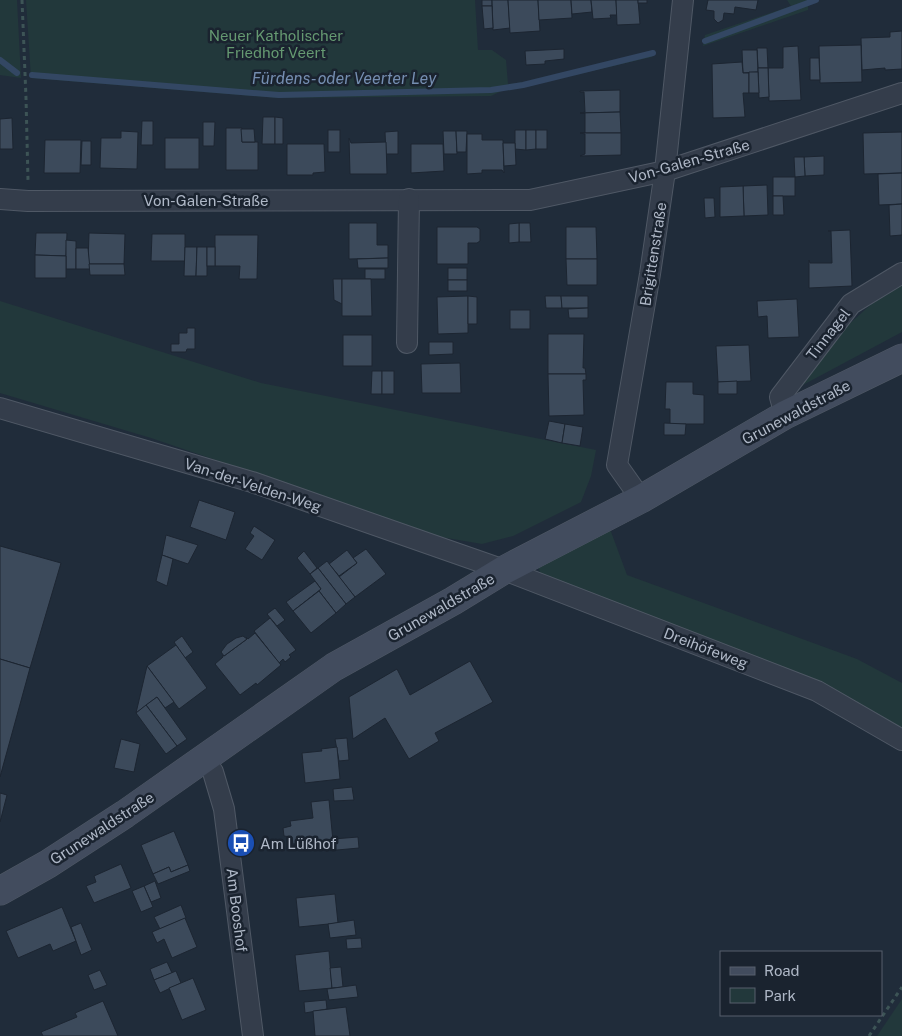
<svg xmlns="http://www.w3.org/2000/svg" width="902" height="1036" font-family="'Public Sans',sans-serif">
  <rect width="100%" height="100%" fill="#202c3a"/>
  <g fill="#22383b">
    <path d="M0,0h17l4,78 -21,-3z"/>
    <path d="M26,0h449l3,50h14l14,10 2,24 17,-2 128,-30 -1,5 -129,30 -15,1 -17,8 -213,2 -247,-20z"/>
    <path d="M787,0h32l-11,6v4l-105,36 2,-11 86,-29z"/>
    <path d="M902,283v49l-101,54 -1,-1 35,-48 42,-38z"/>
    <path d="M0,301l261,82 335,67 -5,26 -10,26 -68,34 -31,8 -41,-7 -290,-99 -151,-45z"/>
    <path d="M610,529l17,46 230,84 45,24v48l-359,-152 -5,-12z"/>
    <path d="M902,999v37h-25z"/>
  </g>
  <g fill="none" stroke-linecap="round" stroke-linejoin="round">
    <g stroke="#334763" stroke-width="6">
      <path d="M705,41l111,-41"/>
      <path d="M0,60l17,13"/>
      <path d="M32,75l247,20 212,-5 32,-5 130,-32"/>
    </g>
  </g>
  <g fill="#3c4a5b" stroke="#1c2531">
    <rect x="482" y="0" width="10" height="6"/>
    <path d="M492,0h16l2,28 -17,2z"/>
    <path d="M508,0h30l2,31 -30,2z"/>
    <path d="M538,0h33l1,18 -33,2z"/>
    <path d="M571,0h20l1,12 -20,2z"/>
    <path d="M591,0h25l1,15h-7l1,3 -18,1z"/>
    <path d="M616,0h22l2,24 -23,1z"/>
    <rect x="638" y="0" width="9" height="3"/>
    <path d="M708,0h50l-2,10 -21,-3 -1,7 -10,-1 -1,7 -5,3 -4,-4v-8l-8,-1z"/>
    <path d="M482,6h10l1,22 -9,1z"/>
    <path d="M902,31v38l-17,1v-2l-23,2 -1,-32 29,-1v-5z"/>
    <path d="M861,45l1,37 -42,1 -1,-37z"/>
    <path d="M798,46l3,54 -32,1 -1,-33h15v-21z"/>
    <path d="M757,48h10l1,20h-10z"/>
    <path d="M564,49v10l-19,2v3l-19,1 -1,-14z"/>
    <path d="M742,50h15l1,22 -15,1z"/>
    <path d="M810,58h9l1,22h-10z"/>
    <path d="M742,62l1,11h6v20h-6l2,24 -32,1 -1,-54z"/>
    <path d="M758,68h10l1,29 -10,1z"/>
    <path d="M749,72h9l1,21h-10z"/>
    <path d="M620,90v22l-40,1 5,-1 -1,-20h-4v-1z"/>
    <path d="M620,112l1,21h-41h5v-20h-5z"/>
    <path d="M263,117h12v27h-13z"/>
    <path d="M275,117l8,1v26h-8z"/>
    <path d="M12,118l1,31h-13v-30z"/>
    <path d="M142,121h11v24h-12z"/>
    <path d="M203,122h12l-1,24h-11z"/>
    <path d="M226,128h16v14h16v28h-32z"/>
    <path d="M241,129h13l1,13h-13z"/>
    <rect x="328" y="130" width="12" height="22"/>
    <path d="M515,130h11v20l-11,-1z"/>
    <path d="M526,130h10v19l-10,1z"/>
    <rect x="536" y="130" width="11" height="19"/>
    <path d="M121,131l17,1 -1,37 -37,-1 1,-30h20z"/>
    <path d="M398,131v23h-12l-1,-22z"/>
    <path d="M443,131h13l1,23h-13z"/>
    <path d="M456,131h11l-1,21h-9z"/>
    <path d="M902,132v41l-38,1 -1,-41z"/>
    <path d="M580,133h41v22l-41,1 5,-2v-20z"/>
    <path d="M467,134h15v6h21l1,33 -2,-3h-20v3l-15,1z"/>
    <rect x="165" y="138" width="34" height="31"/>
    <path d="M349,138l2,5 35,-1 1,32h-37z"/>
    <path d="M45,140h36l-1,33h-36z"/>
    <path d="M82,141h9v24h-10z"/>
    <path d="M503,143h12l1,22 -12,1z"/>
    <path d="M287,144h37l1,28 -12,1v2h-26z"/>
    <path d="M411,144h32l1,27 -33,2z"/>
    <path d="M824,156v19l-19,1 -1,-19z"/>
    <path d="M794,157h10l1,19 -10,1z"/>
    <path d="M902,173v31l-23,1 -1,-31z"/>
    <rect x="773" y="177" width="22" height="19"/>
    <path d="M767,185l1,30 -24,1 -1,-30z"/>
    <path d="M743,186l1,30 -24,1v-30z"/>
    <path d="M773,196h10l1,19h-11z"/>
    <path d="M704,198h10l1,19 -10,1z"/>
    <path d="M902,204v31l-12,1 -1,-31z"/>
    <path d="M349,223h28v22h11v13l-39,1z"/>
    <path d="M519,223h11l1,19h-12z"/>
    <path d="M519,223v19l-10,1v-19z"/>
    <path d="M437,227h40l3,2v12l-3,2h-9v21h-31z"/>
    <path d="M566,227h30l1,32h-31z"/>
    <path d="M850,230l2,56 -43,2v-28l1,3h22l-1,-32h-3z"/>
    <path d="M36,233h31l-1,23 -31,-1z"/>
    <path d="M89,233l36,1 -1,30h-36z"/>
    <path d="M152,234h33v27h-34z"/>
    <path d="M215,235h43l-1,44h-18l1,-13h-25z"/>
    <path d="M66,240l10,1v28h-10z"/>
    <path d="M185,247h12l-1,29h-12z"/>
    <path d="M197,247h10v29h-11z"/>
    <rect x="207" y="247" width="8" height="19"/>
    <path d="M76,248h12l2,21h-14z"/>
    <path d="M35,255l31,1v22h-31z"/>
    <path d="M388,258v10h-30l-1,-9z"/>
    <path d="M566,259h31v26h-30z"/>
    <path d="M89,264h35l1,11h-35z"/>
    <rect x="448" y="268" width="19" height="12"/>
    <rect x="365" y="269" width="20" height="10"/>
    <path d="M333,279h9v25l-8,-4z"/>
    <path d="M342,279h29l1,37h-30z"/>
    <rect x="448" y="280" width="19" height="11"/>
    <path d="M468,296v37l-30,1 -1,-37z"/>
    <path d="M468,296l9,1v27h-9z"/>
    <path d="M545,296h16l1,12h-16z"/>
    <path d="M561,296h27v12h-26z"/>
    <path d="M797,299l2,38 -31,1 -1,-22 -9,1 -1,-16z"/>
    <path d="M588,308v10h-19l-1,-9z"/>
    <rect x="510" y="310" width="20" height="19"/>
    <path d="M187,328h8v21h-8l-1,3h-15v-8h8v-11h8z"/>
    <path d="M548,334h36l-1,34h2l1,6h-38z"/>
    <rect x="343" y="335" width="29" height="31"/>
    <path d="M429,342h24v12l-24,1z"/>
    <path d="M749,345l2,36 -33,1 -2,-36z"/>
    <path d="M460,363l1,30h-39l-1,-29z"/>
    <path d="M372,371h10v23h-11z"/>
    <rect x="382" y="371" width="12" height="23"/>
    <path d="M548,374h38v6h-3l1,35 -35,1z"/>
    <path d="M737,381v13h-19v-12z"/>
    <path d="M666,382h27v12l11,1v29h-34v-15h-5z"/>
    <path d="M549,421l16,3 -3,19 -17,-4z"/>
    <path d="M664,423l22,1 -1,11h-21z"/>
    <path d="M565,424l18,3 -3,19 -18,-3z"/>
    <path d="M199,500l36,12 -9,28 -36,-13z"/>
    <path d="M254,526l21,14 -13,20 -17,-11 9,-13 -4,-3z"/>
    <path d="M166,535l32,10 -10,19 -26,-9z"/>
    <path d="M0,546l61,17 -31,105 -30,-9z"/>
    <path d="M366,549l20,25 -31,23 -16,-20 18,-14 -4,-5z"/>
    <path d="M347,550l10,13 -18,13 -10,-12z"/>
    <path d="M304,551l13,17 -7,6 -13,-16z"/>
    <path d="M162,555l11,4 -6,27 -11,-5z"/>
    <path d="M327,561l28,36 -9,7 -28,-36z"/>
    <path d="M318,568l28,36 -10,9 -17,-22 2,-2 -11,-15z"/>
    <path d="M315,581l6,8 -28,22 -7,-9z"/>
    <path d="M319,591l17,22 -25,20 -18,-22z"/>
    <path d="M275,608l10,12 -8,6 -10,-12z"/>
    <path d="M270,618l26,32 -7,5 2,2 -6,5 -2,-3 -4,4 -25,-32z"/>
    <path d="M255,633l26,32 -24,20 -1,-2 -16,12 -25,-31 8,-7v-2l1,1 23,-17 -1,-2 2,2z"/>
    <path d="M182,636l11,16 -8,6 -11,-16z"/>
    <path d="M243,636l4,3 -23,17 -3,-4 6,-8 9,-6z"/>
    <path d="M176,645l31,43 -28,21 -32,-43z"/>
    <path d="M0,659l30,9 -30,109z"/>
    <path d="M470,661l23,41 -58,31 4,8 -30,18 -24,-41 -32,21 -4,-42 48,-28 13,26z"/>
    <path d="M147,666l27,36 -9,6 -8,-11 -21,16z"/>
    <path d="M157,697l30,42 -10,7 -31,-41z"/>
    <path d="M146,705l31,41 -11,8 -30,-41z"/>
    <path d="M347,738l2,22 -10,1 -4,-22z"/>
    <path d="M121,739l19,5 -6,28 -20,-4z"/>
    <path d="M337,747l3,32 -35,4 -3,-30 20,-2 -1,-2z"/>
    <path d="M352,787l2,13 -20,1 -1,-12z"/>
    <path d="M0,793l7,2 -7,27z"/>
    <path d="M329,800l4,41 -40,3 -1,-7 -8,-1 -1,-8 8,-2 -1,-5 23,-3 -2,-16z"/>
    <path d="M174,831l14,34 -17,7 -2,-5 -16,7 -12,-29z"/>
    <path d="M358,837l1,11 -33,3 -1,-9 8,-1v-2z"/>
    <path d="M121,864l10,24 -37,15 -8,-17 10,-4 -2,-6z"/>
    <path d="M188,865l2,6 -32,13 -5,-10 16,-7 2,5z"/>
    <path d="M155,881l6,17 -10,4 -7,-16z"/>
    <path d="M144,886l9,21 -12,5 -9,-21z"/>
    <path d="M335,894l3,29 -39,4 -3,-29z"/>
    <path d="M181,905l5,13 -26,11 -6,-12z"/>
    <path d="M62,907l14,34 -23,10 -3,-7 -32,14 -12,-27z"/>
    <path d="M185,918l12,29 -25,11 -8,-19 -7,4 -5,-11z"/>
    <path d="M354,920l2,15 -26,3 -2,-14z"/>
    <path d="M81,923l11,27 -11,5 -10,-28z"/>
    <path d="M361,938l1,10 -15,1 -1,-10z"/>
    <path d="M329,951l3,37 -33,3 -4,-36z"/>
    <path d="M167,962l5,11 -18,7 -4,-11z"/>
    <path d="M341,967l2,20 -11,1 -2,-20z"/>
    <path d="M100,970l7,15 -13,5 -6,-15z"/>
    <path d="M176,971l5,12 -21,10 -6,-13z"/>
    <path d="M193,978l13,32 -24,10 -13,-32z"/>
    <path d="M356,985l2,12 -29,3 -2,-11z"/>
    <path d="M326,1000l1,9 -22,4 -1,-11z"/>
    <path d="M103,1001l15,35h-75l-2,-4 36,-15 -2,-4z"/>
    <path d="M346,1007l4,29h-35l-2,-25z"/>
  </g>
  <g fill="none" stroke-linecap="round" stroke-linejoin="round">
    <defs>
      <g id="street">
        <path d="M0,199l28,2 502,-1 135,-29 237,-78"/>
        <path d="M407,343l2,-144"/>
        <path d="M0,408l252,74 252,88 313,121 85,49"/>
        <path d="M785,415l-5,-18 71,-93 51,-31"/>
        <path d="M641,499l-24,-34 33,-191 15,-103 18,-171"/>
        <path d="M204,758l9,14 11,37 29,227"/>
      </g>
      <path id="secondary" d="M0,891l48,-27 77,-50 209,-147 119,-66 51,-31 137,-71 144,-84 117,-57"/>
    </defs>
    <use href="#street" stroke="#4f5865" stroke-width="22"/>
    <use href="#secondary" stroke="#4f5865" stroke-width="29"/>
    <g stroke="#3d5456" stroke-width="3" stroke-dasharray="4 4" stroke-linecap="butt">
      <path d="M22,0l4,98 2,82"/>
      <path d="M869,1036l33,-49"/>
    </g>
    <use href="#street" stroke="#343d4b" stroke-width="20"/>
    <use href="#secondary" stroke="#424c5e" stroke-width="28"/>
  </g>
  <defs>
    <symbol id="bus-disc" viewBox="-11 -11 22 22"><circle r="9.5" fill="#1a4fb4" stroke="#1a232f"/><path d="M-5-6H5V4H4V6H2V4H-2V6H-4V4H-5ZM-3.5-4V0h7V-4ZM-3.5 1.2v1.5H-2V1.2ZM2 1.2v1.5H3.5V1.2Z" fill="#fff"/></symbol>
  </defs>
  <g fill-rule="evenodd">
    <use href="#bus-disc" x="225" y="827" width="32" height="32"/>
  </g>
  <g text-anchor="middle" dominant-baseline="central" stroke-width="5" stroke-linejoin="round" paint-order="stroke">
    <g font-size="15" fill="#659971" stroke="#1a232f">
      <text x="276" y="35">Neuer Katholischer<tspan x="276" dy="17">Friedhof Veert</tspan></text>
    </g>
    <g font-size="15" fill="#afb8c7" stroke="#1a232f">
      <text transform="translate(689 161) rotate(-16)">Von-Galen-Straße</text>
      <text x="206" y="200">Von-Galen-Straße</text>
      <text transform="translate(653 254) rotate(-81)">Brigittenstraße</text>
      <text transform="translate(828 334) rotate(-52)">Tinnagel</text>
      <text transform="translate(796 412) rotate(-28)">Grunewaldstraße</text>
      <text transform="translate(253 485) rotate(18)">Van-der-Velden-Weg</text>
      <text transform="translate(441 607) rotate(-30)">Grunewaldstraße</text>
      <text transform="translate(706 648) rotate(21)">Dreihöfeweg</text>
      <text transform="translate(102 828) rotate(-33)">Grunewaldstraße</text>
      <text transform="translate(237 910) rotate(83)">Am Booshof</text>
    </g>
    <g font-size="15" fill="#afb8c7" stroke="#1a232f" text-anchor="start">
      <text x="260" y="843">Am Lüßhof</text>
    </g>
    <g font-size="16" font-style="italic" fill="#758eb1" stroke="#1a232f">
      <text x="344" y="78">Fürdens- oder Veerter Ley</text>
    </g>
  </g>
  <rect x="720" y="951" width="162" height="65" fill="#1a232f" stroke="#565f6c"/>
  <rect x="730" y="967" width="25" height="8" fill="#424c5e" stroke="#565f6c"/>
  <text x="764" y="976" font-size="15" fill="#afb8c7">Road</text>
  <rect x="730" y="988" width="25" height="15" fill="#22383b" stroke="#565f6c"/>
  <text x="764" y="1001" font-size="15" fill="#afb8c7">Park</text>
</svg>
